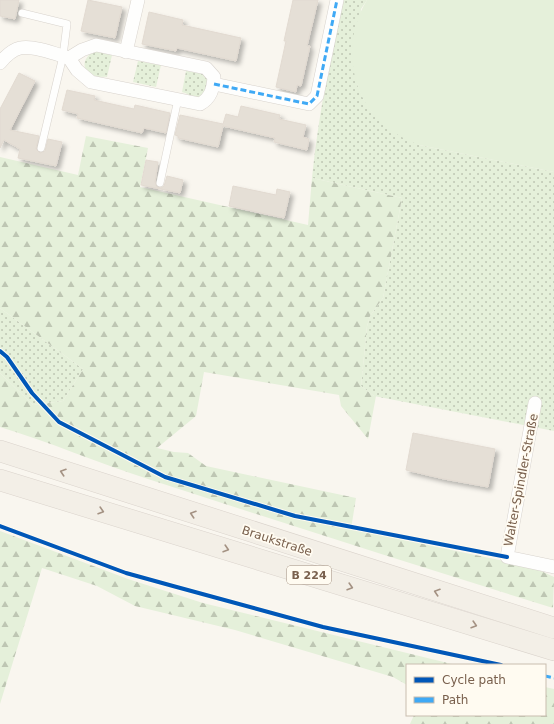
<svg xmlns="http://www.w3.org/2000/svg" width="554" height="724" font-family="'DejaVu Sans',sans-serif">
  <defs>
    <pattern id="grass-dots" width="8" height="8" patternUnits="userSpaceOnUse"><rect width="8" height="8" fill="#e5f0da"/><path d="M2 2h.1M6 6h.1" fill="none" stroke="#bec6b3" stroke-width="1.8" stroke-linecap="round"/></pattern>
    <pattern id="forest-firs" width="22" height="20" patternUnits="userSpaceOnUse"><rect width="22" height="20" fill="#e5f0da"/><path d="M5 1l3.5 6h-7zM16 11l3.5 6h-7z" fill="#bec6b3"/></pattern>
    <filter id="shadow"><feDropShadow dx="3.5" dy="3.5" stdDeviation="2" flood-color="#0004"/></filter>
  </defs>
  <rect width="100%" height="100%" fill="#f9f6ef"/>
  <g fill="url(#grass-dots)">
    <path d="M342,0h25l-6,9 -4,75 7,16 8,12 47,33 135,27v259l-180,-35 -13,-10 6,-60 3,-10 13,-18 19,-100 -90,-20c6,-60 18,-119 30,-178z"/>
    <path d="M96,50l16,5 -5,22c-4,-1 -8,1 -12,-1 -16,-5 -12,-20 1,-26z"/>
    <path d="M138,61l23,4 -5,22 -23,-5z"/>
    <path d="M186,71c11,2 21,-1 23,14l-8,12c-8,1 -12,-3 -19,-5z"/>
    <path d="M0,308l83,61 -20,32 -30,4 -33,-32z"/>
  </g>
  <g fill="url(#forest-firs)">
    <path d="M86,136l62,12 -8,39 168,38 4,-47 90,20 -19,100 -13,18 -3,10 -6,60 13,10h2l-8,43 -27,-33 -2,-11 -135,-23 -8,44 -39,32 17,4 14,1 18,13 150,32 -5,31 163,34 27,8 13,6 -1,31c-135,-42 -270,-85 -405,-129 -50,-16 -98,-37 -148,-52v-54l33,32 30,-4 20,-32 -83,-61v-151l78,18z"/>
    <path d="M0,531l128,48 75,24 253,62h-49v20l-14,-8 -158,-47 -100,-24 -38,-20 -55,-18 -42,136z"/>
    <path d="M545,687l9,2v35h-144l4,-9h131z"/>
  </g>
  <path fill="#e5f0da" d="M367,0h187v172l-135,-27c-6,-3 -13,-5 -19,-9 -49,-26 -61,-91 -33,-136z"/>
  <g fill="#e5dfd6" stroke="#e2dad1" filter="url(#shadow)">
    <path d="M0,0h19l-4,19 -15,-3z"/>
    <path d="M88,0l34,7 -7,31 -34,-7z"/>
    <path d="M293,0h25l-11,46h3l-9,40 -4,-1 -1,7 -20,-5 10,-46h-2z"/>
    <path d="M149,12l34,8 -1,5 59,13 -5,23 -59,-13 -1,3 -34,-7z"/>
    <path d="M19,73l16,8 -25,49 29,6 -3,13 4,4 5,-2 3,-12 14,3 -6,24 -38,-8 2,-9 -16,-9 -4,8v-39z"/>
    <path d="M67,90l28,6 -1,4 40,9 1,-4 35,8 -4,20 -22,-5 -2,5 -65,-15 1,-4 -16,-4z"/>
    <path d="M241,106l39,9 -1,4 27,6 -3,12 6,2 -2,11 -33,-8 1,-4 -52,-12 -5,21 -40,-9v-2l-3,-1 5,-20 43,9 3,-10 12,3z"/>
    <path d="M146,160l12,2 -3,20 2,5 4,1 3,-2 3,-10 16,4 -3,13 -39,-8z"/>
    <path d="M233,186l43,9 1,-6 13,3 -6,26 -55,-12z"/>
    <path d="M413,433l82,16 -7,38 -44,-8 -38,-9z"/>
  </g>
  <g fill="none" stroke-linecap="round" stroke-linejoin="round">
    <defs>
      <g id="lane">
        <path d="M22,13l45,11 -4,32 -22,92"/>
        <path d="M160,183l18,-84"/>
      </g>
      <g id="street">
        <path d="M96,45l110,23 8,9c-1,12 -3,21 -14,27l-109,-22 -14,-12 -8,-12 13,-8z"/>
        <path d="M126,52l12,-52"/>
        <path d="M0,63c4,-5 12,-13 20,-15 13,-3 36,6 49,10"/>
        <path d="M214,84l95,20 8,-8 20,-96"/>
        <path d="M535,403l-28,154 47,10"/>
      </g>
      <g id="primary">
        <path d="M0,451l554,177"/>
        <path d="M0,480l554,170"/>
      </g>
    </defs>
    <use href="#lane" stroke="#d8d3cd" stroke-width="8"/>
    <use href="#street" stroke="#d8d3cd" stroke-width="14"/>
    <use href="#primary" stroke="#dad3cc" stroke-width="22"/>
    <use href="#lane" stroke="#fefefd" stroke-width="7"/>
    <use href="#street" stroke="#fefefd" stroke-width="13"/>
    <use href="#primary" stroke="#f3efe7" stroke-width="21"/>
    <g stroke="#3fa9f5" stroke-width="3" stroke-dasharray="6 3" stroke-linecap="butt">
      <path d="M214,84l95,20 8,-8 20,-96"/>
      <path d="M545,676l9,2"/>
    </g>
    <defs>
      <g id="cycleway">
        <path d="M0,351l7,6 25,36 27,29 106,55 130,39 212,41"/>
        <path d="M0,526l126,47 47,13 150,41 178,38"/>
      </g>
    </defs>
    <use href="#cycleway" stroke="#fffbf1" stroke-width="6"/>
    <use href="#cycleway" stroke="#0057b8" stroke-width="4"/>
  </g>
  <defs><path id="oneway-chevron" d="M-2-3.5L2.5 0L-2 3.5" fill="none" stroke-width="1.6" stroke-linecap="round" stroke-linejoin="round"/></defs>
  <g stroke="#a49283">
    <use href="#oneway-chevron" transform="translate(63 472) rotate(-162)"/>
    <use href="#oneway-chevron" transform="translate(101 511) rotate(17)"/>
    <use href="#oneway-chevron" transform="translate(193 514) rotate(-162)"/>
    <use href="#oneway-chevron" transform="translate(226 549) rotate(17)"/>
    <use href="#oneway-chevron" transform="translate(350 587) rotate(17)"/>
    <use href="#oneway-chevron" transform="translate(437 592) rotate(-162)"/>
    <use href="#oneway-chevron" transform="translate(474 625) rotate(17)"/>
  </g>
  <g text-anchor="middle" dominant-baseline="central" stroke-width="3.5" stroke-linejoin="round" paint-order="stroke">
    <rect fill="#fffbf1" stroke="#a18e7e" stroke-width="1" x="287" y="566" width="44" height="18" rx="3"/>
    <g font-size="11" font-weight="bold" fill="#79604d">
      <text x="309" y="575">B 224</text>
    </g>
    <g font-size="12" fill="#79604d" stroke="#fffbf1">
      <text transform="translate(521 480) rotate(-79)">Walter-Spindler-Straße</text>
      <text transform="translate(277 541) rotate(18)">Braukstraße</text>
    </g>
  </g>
  <rect x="406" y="664" width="140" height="52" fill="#fffbf1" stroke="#c9bdaf"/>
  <rect x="414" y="677" width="20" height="6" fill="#0057b8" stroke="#c9bdaf"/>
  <text x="442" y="684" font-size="12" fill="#79604d">Cycle path</text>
  <rect x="414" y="697" width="20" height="6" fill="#3fa9f5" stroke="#c9bdaf"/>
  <text x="442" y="704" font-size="12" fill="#79604d">Path</text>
</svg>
